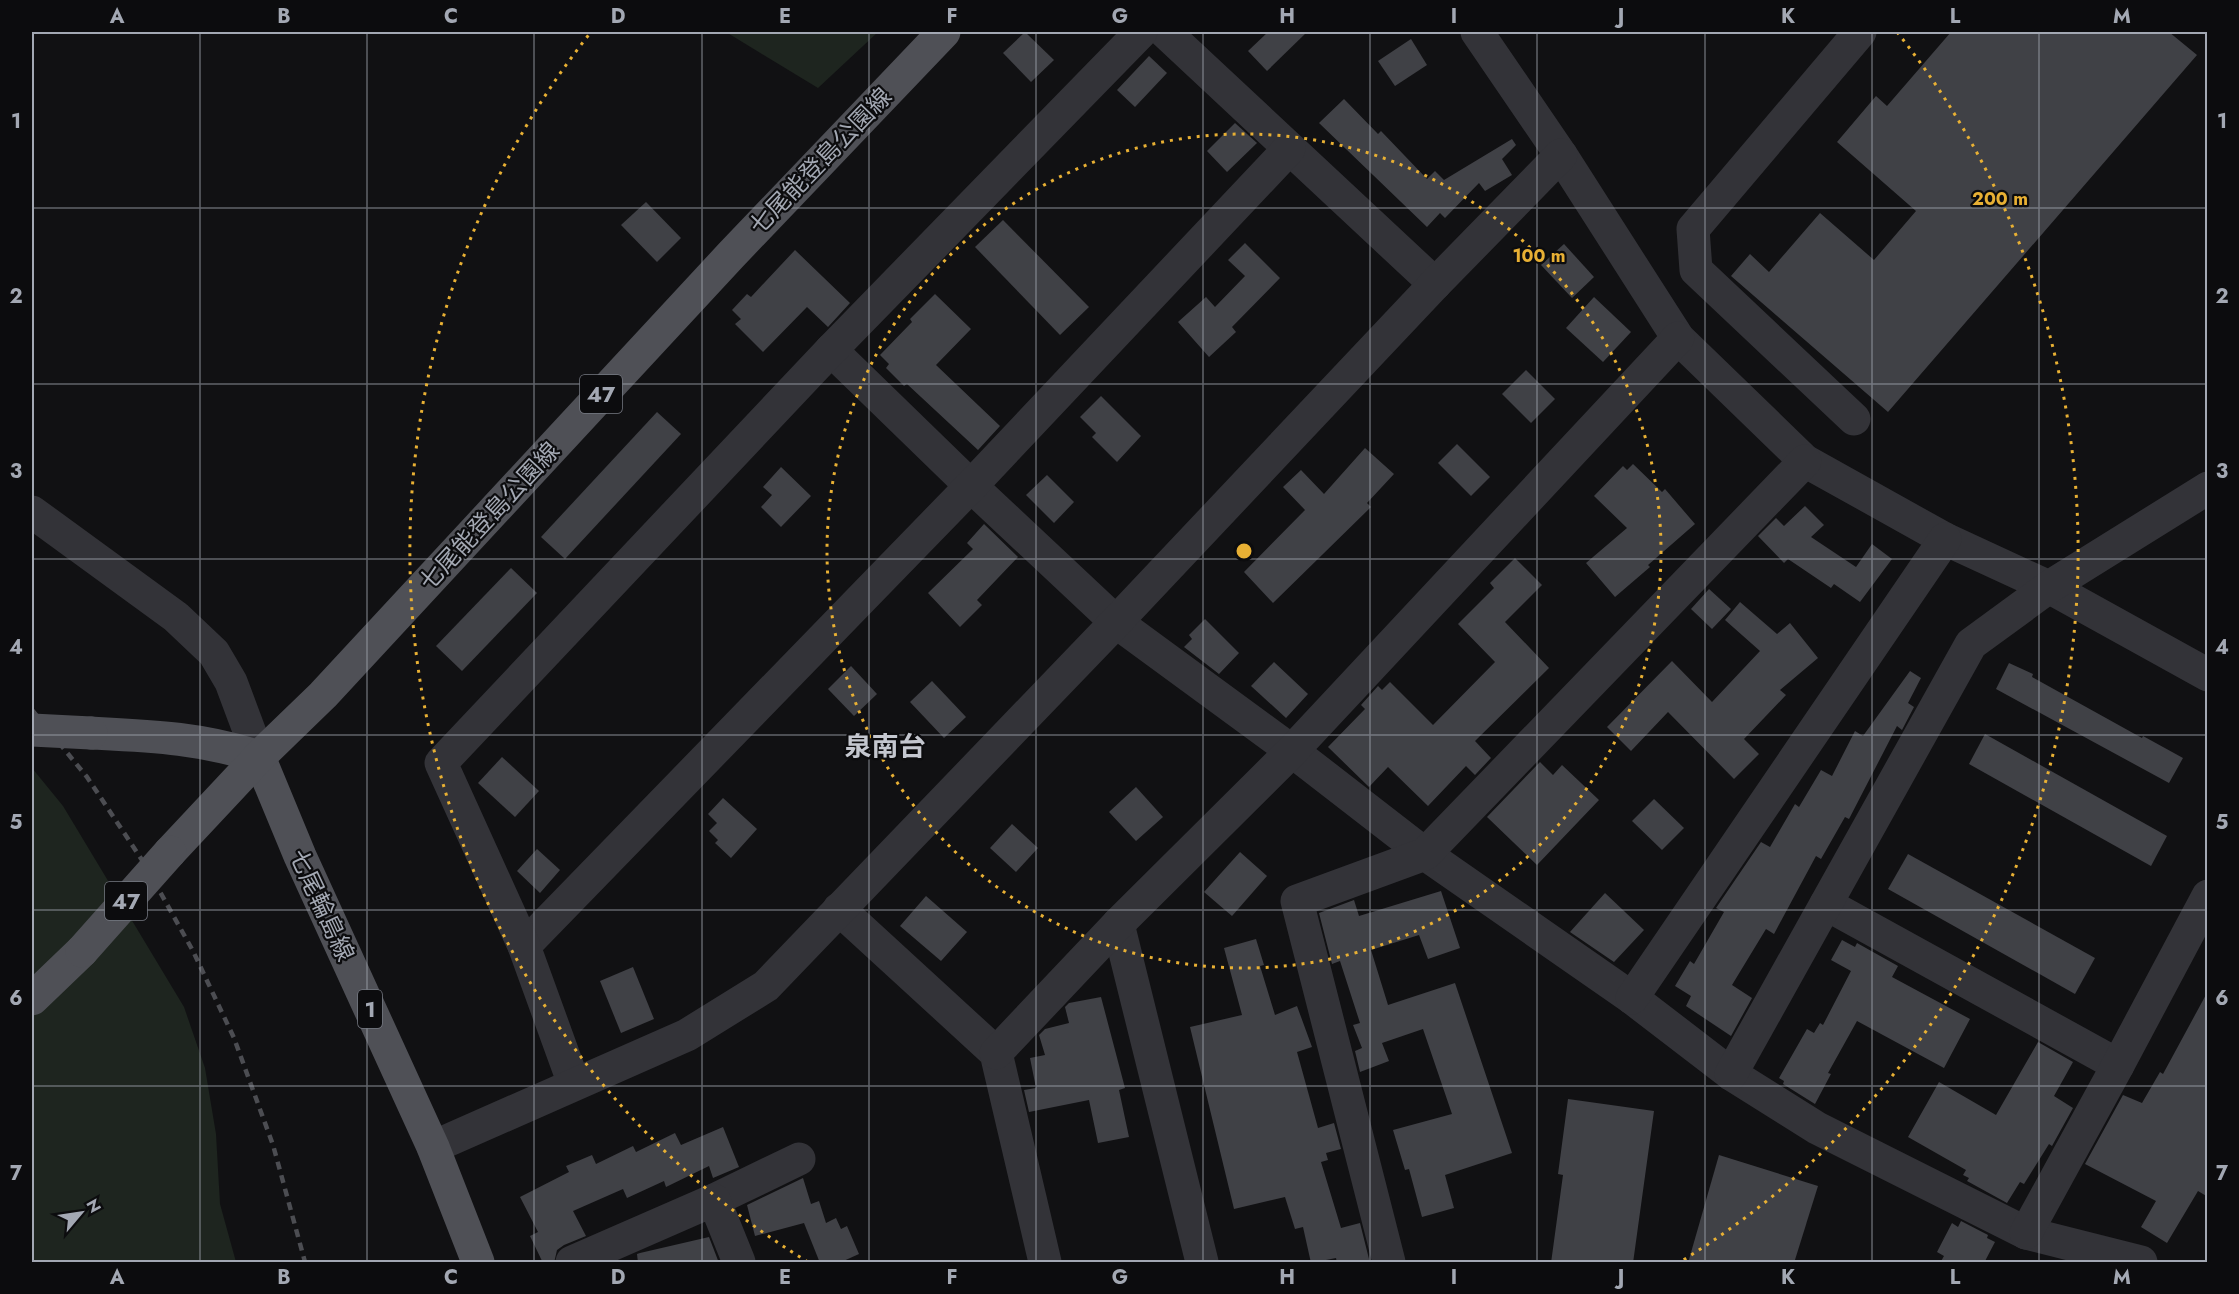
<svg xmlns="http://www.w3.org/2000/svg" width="2239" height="1294" font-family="Jost,'Noto Sans JP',sans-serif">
  <rect width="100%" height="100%" fill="#111113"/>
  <g fill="#1e251f">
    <path d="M726,32h152l-60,56z"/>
    <path d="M32,768l31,38 121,201 21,61 11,66 4,70 16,58h-204z"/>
  </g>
  <g fill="#404146">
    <path d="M1025,32l29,28 -23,22 -28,-29z"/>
    <path d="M1268,32h39l-40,39 -19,-20z"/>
    <path d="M1951,32h218l28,23 -309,357 -157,-136 19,-22 19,18 51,-59 54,47 42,-49 -79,-69 39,-46 11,10z"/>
    <path d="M1411,39l16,26 -32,21 -17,-25z"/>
    <path d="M1149,56l18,17 -32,34 -18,-17z"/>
    <path d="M1344,99l34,35 3,-3 46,48 8,-8 9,9 68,-41 4,6 -14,14 10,16 -27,16 -6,-8 -34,35 -5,-5 -13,14 -108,-104z"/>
    <path d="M1235,123l22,20 -30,29 -20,-21z"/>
    <path d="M646,202l35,36 -24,24 -36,-37z"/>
    <path d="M1003,220l86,87 -29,28 -85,-88z"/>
    <path d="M1245,243l35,35 -48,49 4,5 -27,25 -31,-35 28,-25 9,10 30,-31 -17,-16z"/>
    <path d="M1564,244l30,33 -22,21 -31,-33z"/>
    <path d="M795,250l55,53 -22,24 -21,-20 -44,45 -28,-28 6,-5 -9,-9 15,-16 4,3z"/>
    <path d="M935,294l36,35 -35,36 64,61 -22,24 -71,-66 -3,2 -18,-18 3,-4 -9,-9 32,-33 -2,-3z"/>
    <path d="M1594,297l37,35 -28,30 -37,-34z"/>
    <path d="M1526,370l29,29 -24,24 -29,-29z"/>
    <path d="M1101,396l40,40 -24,26 -25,-25 4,-4 -16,-16z"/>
    <path d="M657,412l24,22 -116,125 -24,-22z"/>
    <path d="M1457,444l33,33 -19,19 -33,-33z"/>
    <path d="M1365,448l29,26 -27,29 4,4 -98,96 -29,-31 61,-62 -22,-23 18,-17 23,24z"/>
    <path d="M1633,464l29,28 3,-3 30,35 -47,41 2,2 -35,30 -29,-34 41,-35 -33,-32 29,-30 4,4z"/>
    <path d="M781,467l30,29 -30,31 -20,-20 11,-12 -9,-8z"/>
    <path d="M1047,475l27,27 -20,21 -28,-28z"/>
    <path d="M1805,506l19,19 -13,12 45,30 16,-23 20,15 -32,43 -26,-18 -3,4 -43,-29 -4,4 -26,-27 18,-18 8,8z"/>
    <path d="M984,524l34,33 -41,43 5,5 -22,22 -32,-34 45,-44 -6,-6z"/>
    <path d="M1515,558l27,27 -37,37 44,46 -74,73 16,17 -16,17 -9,-9 -38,40 -40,-39 -19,20 -41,-40 37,-38 -4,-4 17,-19 4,4 8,-8 43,43 62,-63 -37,-38 36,-36 -4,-5z"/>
    <path d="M511,568l26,25 -75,78 -26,-25z"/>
    <path d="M1709,589l22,20 -19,20 -21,-20z"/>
    <path d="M1740,602l37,32 13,-11 28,35 -38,32 6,5 -42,44 15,15 -25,25 -66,-67 -37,39 -24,-24 65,-66 40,41 48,-51 -35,-31z"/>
    <path d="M1205,619l34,34 -20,21 -35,-27 8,-8 -3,-4z"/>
    <path d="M1274,662l34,32 -22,24 -35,-32z"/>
    <path d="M2009,663l24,11 -1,3 110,61 1,-2 40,22 -14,25 -173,-94z"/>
    <path d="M851,666l26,28 -23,22 -26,-27z"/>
    <path d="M1910,671l11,7 -13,25 6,4 -12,23 -5,-4 -48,93 -4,-2 -24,42 -5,-3 -42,78 -8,-5 -34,56 20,13 -21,38 -45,-30 5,-10 -16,-10 15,-25 4,3 30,-52 -8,-4 45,-66 9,5 25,-43 4,3 22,-37 11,6 23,-45 8,5z"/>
    <path d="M932,681l34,36 -22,21 -34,-36z"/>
    <path d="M1985,734l182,102 -16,30 -182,-102z"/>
    <path d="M502,757l37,34 -24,26 -37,-34z"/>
    <path d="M1540,762l13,13 9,-10 37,35 -62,65 -50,-48z"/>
    <path d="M1136,787l27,30 -27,24 -27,-29z"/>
    <path d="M723,798l34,31 -26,29 -16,-15 3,-3 -9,-9 8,-8 -9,-9z"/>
    <path d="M1654,799l30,29 -22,22 -30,-29z"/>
    <path d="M1012,824l26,24 -22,24 -26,-24z"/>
    <path d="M537,849l23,21 -20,23 -23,-22z"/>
    <path d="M1240,852l27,24 -35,40 -28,-24z"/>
    <path d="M1908,854l187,104 -20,36 -187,-105z"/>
    <path d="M1441,891l19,57 -32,11 -9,-24 -48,15 17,55 67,-22 57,170 -67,22 9,33 -32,9 -13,-48 -4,1 -12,-40 59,-16 -29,-85 -41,14 7,18 -29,11 -5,-21 7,-3 -9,-23 7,-2 -20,-62 -8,3 -13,-51 35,-13 5,16z"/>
    <path d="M1605,893l39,37 -30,32 -44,-30z"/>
    <path d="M926,896l41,36 -26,29 -41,-35z"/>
    <path d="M1256,939l8,26 -4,1 15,49 22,-9 15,41 -15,5 21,76 16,-5 7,26 -15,4 2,7 -7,2 20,66 19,-5 10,40h-33l-1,-5 -25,5 -8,-36 -8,2 -10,-32 -51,12 -44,-182 52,-12 -18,-67z"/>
    <path d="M1842,940l13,7 2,-4 41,23 -6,11 78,42 -26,49 -87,-47 -29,52 3,1 -16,30 -32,-20 1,-3 -5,-3 28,-49 7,4 6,-10 3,2 28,-54 -20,-11z"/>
    <path d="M633,967l21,52 -33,14 -21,-52z"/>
    <path d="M2208,991v206l-10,-6 -31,52 -26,-16 15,-26 -71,-37 38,-69 19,8 18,-31 3,2z"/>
    <path d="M1101,997l24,91 -6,2 10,47 -31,6 -9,-43 -60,12 -5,-22 12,-2 -6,-30 15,-3 -6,-20 6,-6 24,-6 -4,-16 4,-4z"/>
    <path d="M2038,1042l35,20 -19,34 19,12 -21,38 -3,-2 -25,40 -4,-2 -13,21 -40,-22 2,-3 -6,-3 3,-5 -58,-33 31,-55 57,33z"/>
    <path d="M1568,1099l86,12 -21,152h-82l12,-88 -5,-1z"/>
    <path d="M723,1127l16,40 -26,11 -4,-12 -43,21 -2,-6 -37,17 -4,-9 -50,22 13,25 -22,9 -7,5 -3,13h-11l-13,-27 8,-4 -18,-35 49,-25 -3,-6 26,-11 4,9 37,-18 3,6 39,-19 6,12z"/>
    <path d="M1719,1155l99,31 -24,77h-106z"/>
    <path d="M803,1178l8,26 8,-3 7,22 10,-5 5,11 6,-3 12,28 -20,9h-19l-16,-40 -49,13 -8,-31z"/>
    <path d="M1961,1221l27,14 -1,3 8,4 -11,21h-44l4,-7 -7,-4 15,-29 6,4z"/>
    <path d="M709,1237l10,26h-81l-1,-9 3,-1z"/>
  </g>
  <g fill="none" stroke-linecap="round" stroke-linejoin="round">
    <g stroke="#333338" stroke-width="33">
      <path d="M1165,32l270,252"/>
      <path d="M1477,32l84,123 117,183 127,123 140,78 104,48 159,88"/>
      <path d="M831,350l140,136 145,136 176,129 133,103 207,144 99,76 86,54 209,105 115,29"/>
      <path d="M1854,419l-158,-149 -3,-41 167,-197"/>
      <path d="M32,512l144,105 38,36 17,29 28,75"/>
      <path d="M1826,904l292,161"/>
      <path d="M839,909l157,144 49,209"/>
      <path d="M1118,924l84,338"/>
      <path d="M524,946l447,-460 318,-337"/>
      <path d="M1632,998l313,-459"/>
      <path d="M996,1053l122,-129 174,-173 386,-413"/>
      <path d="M1731,1074l240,-430 78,-57 159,-99"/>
      <path d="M574,1084l-50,-138 -83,-183 390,-413 310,-318"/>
      <path d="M433,1147l254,-112 79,-49 350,-364 319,-338 126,-129"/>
      <path d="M714,1200l85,-41"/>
      <path d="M2026,1233l92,-168 90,-169"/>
      <path d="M572,1262l142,-62 25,62"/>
      <path d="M1389,1262l-92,-361 128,-47 380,-393"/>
    </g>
    <g stroke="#4f5056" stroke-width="33">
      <path d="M91,733c59,3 112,5 168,24l41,99 133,291 45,115"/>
      <path d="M170,852l89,-95 64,-62 408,-440 213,-223"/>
      <path d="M32,999l50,-48"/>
    </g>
    <path stroke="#4c4d52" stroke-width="4.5" stroke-dasharray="8 6" stroke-linecap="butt" d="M32,710l55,67 57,86 49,88 41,87 39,107 32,117"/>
    <g stroke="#4f5056" stroke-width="33">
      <path d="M32,730l59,3"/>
      <path d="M82,951l88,-99"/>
    </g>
  </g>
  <path fill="none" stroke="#a3a8b3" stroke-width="1.5" stroke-opacity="0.55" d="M200,32v1230M367,32v1230M534,32v1230M702,32v1230M869,32v1230M1036,32v1230M1203,32v1230M1370,32v1230M1537,32v1230M1705,32v1230M1872,32v1230M2039,32v1230M32,208h2176M32,384h2176M32,559h2176M32,735h2176M32,910h2176M32,1086h2176"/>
  <g fill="none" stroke="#e8b034" stroke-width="3" stroke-dasharray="3 6">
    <circle cx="1244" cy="551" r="417"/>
    <path d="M808 1262A834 834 0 0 1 591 32M1897 32A834 834 0 0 1 1680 1262"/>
  </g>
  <g text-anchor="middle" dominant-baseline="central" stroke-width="4.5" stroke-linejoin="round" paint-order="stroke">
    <g fill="#0c0c0e" stroke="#767982" stroke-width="1.5">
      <rect x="580" y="375" width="42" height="38" rx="4.5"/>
      <rect x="105" y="882" width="42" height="38" rx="4.5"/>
      <rect x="358" y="990" width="24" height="38" rx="4.5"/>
    </g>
    <g font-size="22" font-weight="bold" fill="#a3a8b3">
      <text x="601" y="394">47</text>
      <text x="126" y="901">47</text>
      <text x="370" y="1009">1</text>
    </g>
    <g font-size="24" fill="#a3a8b3" stroke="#0c0c0e">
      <text transform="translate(820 161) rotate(-46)">七尾能登島公園線</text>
      <text transform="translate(489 516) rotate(-47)">七尾能登島公園線</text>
      <text transform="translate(322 905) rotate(65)">七尾輪島線</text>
    </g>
    <g font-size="27" font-weight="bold" fill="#c4c7cf" stroke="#0c0c0e">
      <text x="885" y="746">泉南台</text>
    </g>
  </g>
  <circle cx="1244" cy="551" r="9" fill="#e8b034" stroke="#0c0c0e" stroke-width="3"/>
  <g font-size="18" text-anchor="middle" font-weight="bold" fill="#e8b034" stroke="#0c0c0e" stroke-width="4.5" stroke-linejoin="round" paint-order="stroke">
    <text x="2000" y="205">200 m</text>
    <text x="1539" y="262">100 m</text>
  </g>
  <rect width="2239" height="1294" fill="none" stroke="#0c0c0e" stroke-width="66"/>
  <g transform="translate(81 1213) rotate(61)" stroke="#0c0c0e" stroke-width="4.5" paint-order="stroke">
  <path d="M0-4.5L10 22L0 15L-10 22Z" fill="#a3a8b3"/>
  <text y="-9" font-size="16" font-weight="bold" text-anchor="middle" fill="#a3a8b3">N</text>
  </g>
  <rect x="33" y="33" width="2173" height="1228" fill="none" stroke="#a3a8b3" stroke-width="2"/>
  <g font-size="20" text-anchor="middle" font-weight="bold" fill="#a3a8b3">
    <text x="117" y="23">A</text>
    <text x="284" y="23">B</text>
    <text x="451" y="23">C</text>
    <text x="618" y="23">D</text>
    <text x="785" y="23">E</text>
    <text x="952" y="23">F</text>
    <text x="1120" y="23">G</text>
    <text x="1287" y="23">H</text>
    <text x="1454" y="23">I</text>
    <text x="1621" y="23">J</text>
    <text x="1788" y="23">K</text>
    <text x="1955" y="23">L</text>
    <text x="2122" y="23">M</text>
    <text x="16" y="128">1</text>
    <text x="2222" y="128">1</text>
    <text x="16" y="303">2</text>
    <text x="2222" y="303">2</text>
    <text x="16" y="478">3</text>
    <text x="2222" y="478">3</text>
    <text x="16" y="654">4</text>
    <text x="2222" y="654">4</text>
    <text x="16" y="829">5</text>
    <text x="2222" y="829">5</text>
    <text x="16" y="1005">6</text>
    <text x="2222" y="1005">6</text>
    <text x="16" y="1180">7</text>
    <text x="2222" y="1180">7</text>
    <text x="117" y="1284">A</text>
    <text x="284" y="1284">B</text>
    <text x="451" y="1284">C</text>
    <text x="618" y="1284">D</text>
    <text x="785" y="1284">E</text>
    <text x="952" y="1284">F</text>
    <text x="1120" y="1284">G</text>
    <text x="1287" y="1284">H</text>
    <text x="1454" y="1284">I</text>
    <text x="1621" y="1284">J</text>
    <text x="1788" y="1284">K</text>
    <text x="1955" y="1284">L</text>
    <text x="2122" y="1284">M</text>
  </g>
</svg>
